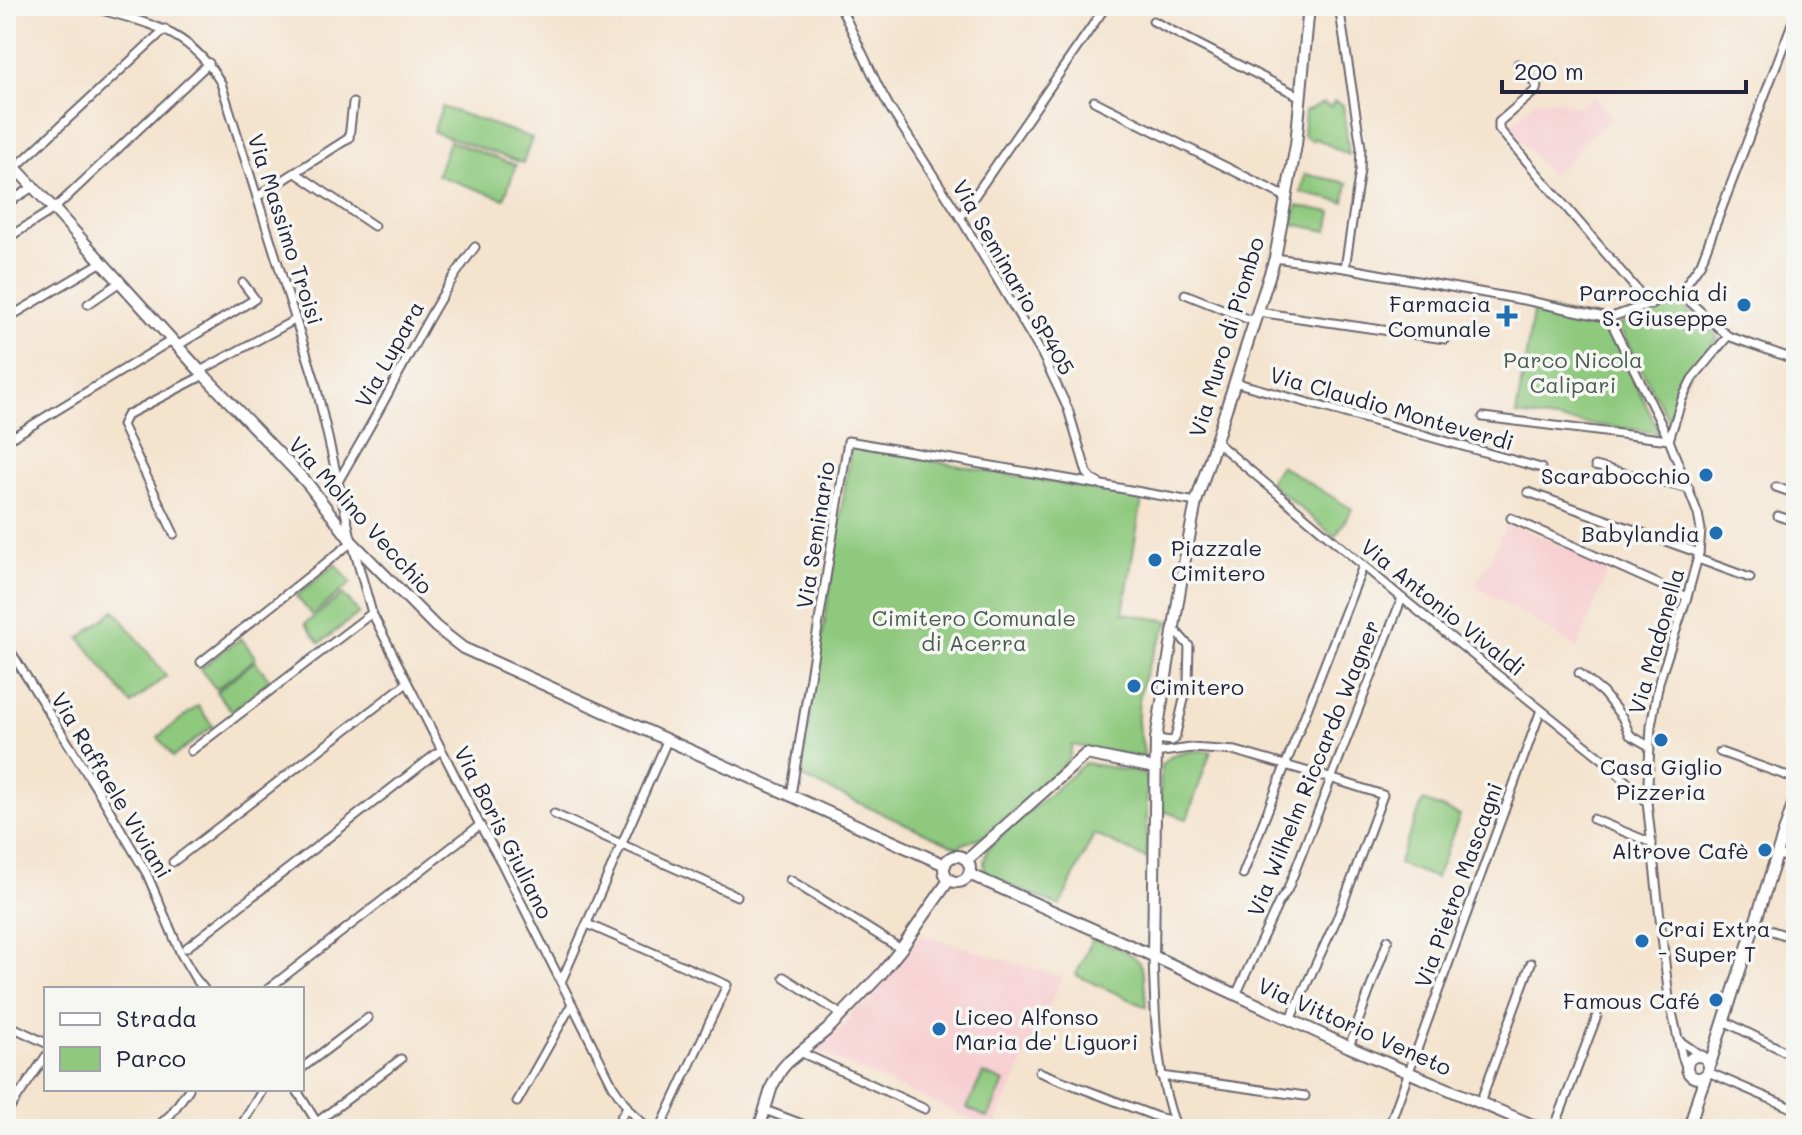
<svg xmlns="http://www.w3.org/2000/svg" width="1802" height="1135" font-family="Mali,sans-serif">
  <rect width="100%" height="100%" fill="#f6f6f2"/>
  <filter id="ink" filterUnits="userSpaceOnUse"><feTurbulence type="fractalNoise" baseFrequency=".0125" numOctaves="2"/><feDisplacementMap in="SourceGraphic" scale="16" xChannelSelector="R" yChannelSelector="G"/><feConvolveMatrix kernelMatrix="1 2 1 2 8 2 1 2 1" color-interpolation-filters="sRGB"/></filter>
  <filter id="wash" filterUnits="userSpaceOnUse"><feTurbulence type="fractalNoise" baseFrequency=".006" numOctaves="4" result="noise"/><feDisplacementMap in="SourceGraphic" scale="32" xChannelSelector="R" yChannelSelector="G"/><feGaussianBlur stdDeviation="1.8" result="paint"/><feColorMatrix in="noise" values="0 0 0 0 0 0 0 0 0 0 0 0 0 0 0 0 0 1.4 0 .05"/><feComposite in="paint" operator="in"/></filter>
  <g filter="url(#wash)">
    <rect width="100%" height="100%" fill="#f4e3cd"/>
    <g fill="#f7cfd2">
      <path d="M1593,95l19,23 -31,25 -7,13 -23,20 -39,-46v-8l24,-21 19,-1 24,7z"/>
      <path d="M1508,522l101,46 -31,80 -102,-62z"/>
      <path d="M920,934l142,43 -69,152 -177,-78 1,-7 6,-4 7,-1 20,-19v-6l6,-6 11,-3 5,-5 4,-12 19,-20z"/>
    </g>
    <g fill="#8ec97e" stroke="#58765c" stroke-width="2">
      <path d="M1334,101l9,4 6,50 -34,-17 -2,3 -10,-6 2,-24 18,-8 8,4z"/>
      <path d="M442,107l90,31 -9,25 -90,-31z"/>
      <path d="M449,141l67,24 -12,34 -67,-24z"/>
      <path d="M1305,174l43,9 -4,19 -43,-9z"/>
      <path d="M1297,206l35,6 -4,19 -35,-7z"/>
      <path d="M1678,302l40,35c-25,30 -39,44 -50,82l-50,-94z"/>
      <path d="M1534,307l71,15 55,111 -144,-18z"/>
      <path d="M851,446l291,53 -19,114 47,8c-16,30 -34,64 -32,100 0,13 7,24 6,37l-72,-13 -3,14 -25,27 -59,49 -24,10 -2,3 -158,-71z"/>
      <path d="M1280,465l72,44 -17,28 -66,-55z"/>
      <path d="M336,564l15,19 -39,32 -16,-19z"/>
      <path d="M343,594l16,19 -39,30 -15,-19z"/>
      <path d="M115,610l51,66 -35,28 -51,-66z"/>
      <path d="M241,638l15,20 -40,31 -16,-20z"/>
      <path d="M255,661l15,19 -38,31 -16,-19z"/>
      <path d="M198,706l15,20 -40,31 -15,-20z"/>
      <path d="M1192,751h19l-24,68 -27,-9 1,-45 11,-9z"/>
      <path d="M1085,763l52,9 6,2 4,4v81l-53,-25 -34,72 -71,-29c-8,-10 -5,-18 -1,-29z"/>
      <path d="M1423,801l37,14 -24,63 -38,-14z"/>
      <path d="M1093,938c47,19 51,15 53,69l-70,-32z"/>
      <path d="M983,1073l21,9 -16,36 -21,-10z"/>
    </g>
  </g>
  <g filter="url(#ink)">
    <g fill="none" stroke-linecap="round" stroke-linejoin="round">
      <defs>
        <g id="street">
          <path d="M87,6c58,17 101,21 134,77l94,298 37,161 20,71 108,212 21,37 112,224 17,25 19,18"/>
          <path d="M840,6l39,82 11,20 70,109 82,137 26,55 19,64 6,7 9,5 94,17"/>
          <path d="M1339,6l22,141 -1,23 -15,98"/>
          <path d="M1153,21l146,75"/>
          <path d="M1518,64l19,22 -1,4 -37,32v7l151,176"/>
          <path d="M1094,101l192,96"/>
          <path d="M15,168l150,-139"/>
          <path d="M296,173l78,53"/>
          <path d="M257,197l92,-59 4,-35"/>
          <path d="M6,204l27,-17"/>
          <path d="M960,217l146,-211"/>
          <path d="M6,239l48,-30 155,-146"/>
          <path d="M1275,258l70,10 184,33 80,17 71,-25"/>
          <path d="M1680,293l21,-30 95,-250"/>
          <path d="M1680,293l48,43 68,24"/>
          <path d="M1185,294l70,28"/>
          <path d="M88,304l32,-22"/>
          <path d="M1258,312l187,27"/>
          <path d="M1609,318l60,122 29,74 3,16 -2,23 -12,44 -28,85 -8,44 -4,76 22,197 13,57 5,13"/>
          <path d="M6,319l96,-57"/>
          <path d="M177,346l78,-47 -12,-16"/>
          <path d="M200,371l91,-49"/>
          <path d="M1234,382l307,86"/>
          <path d="M1483,417l186,23"/>
          <path d="M1669,440l13,-41 10,-20 36,-43"/>
          <path d="M6,441l166,-101"/>
          <path d="M1215,441l187,157 203,163 42,41"/>
          <path d="M1595,466l94,23"/>
          <path d="M339,480c18,-32 37,-63 54,-96 26,-47 49,-94 82,-137"/>
          <path d="M1776,487l20,7"/>
          <path d="M1528,492l171,61"/>
          <path d="M1778,516l18,6"/>
          <path d="M1511,518l176,79"/>
          <path d="M174,534l-52,-109 5,-10 77,-40"/>
          <path d="M1698,559l52,19"/>
          <path d="M6,644l97,155 44,75 34,80 14,24 9,11"/>
          <path d="M201,662l151,-120"/>
          <path d="M1579,673l24,20 19,24 8,18 19,11"/>
          <path d="M1156,739l16,2 3,-3 13,-56 1,-36 -15,-17"/>
          <path d="M191,751l181,-138"/>
          <path d="M1720,752l76,27"/>
          <path d="M1155,753l36,-5 45,3 94,27 53,17 -44,119 -49,106"/>
          <path d="M791,795l57,-354 248,43"/>
          <path d="M554,814l183,82"/>
          <path d="M1593,819l59,24"/>
          <path d="M1777,854l19,7"/>
          <path d="M173,862l234,-179"/>
          <path d="M1243,874l120,-308"/>
          <path d="M790,880l111,69"/>
          <path d="M587,924l140,61 -67,144"/>
          <path d="M1755,925l41,14"/>
          <path d="M186,948l255,-198"/>
          <path d="M1153,956c2,59 2,118 24,173"/>
          <path d="M784,977l58,38"/>
          <path d="M561,982l106,-241"/>
          <path d="M268,989l212,-164"/>
          <path d="M1236,995l43,-93 8,-11 115,-293"/>
          <path d="M1724,1021l72,36"/>
          <path d="M6,1024l40,19"/>
          <path d="M1680,1041l23,16"/>
          <path d="M1349,1047l39,-107"/>
          <path d="M800,1052l125,57"/>
          <path d="M302,1068l66,-50"/>
          <path d="M1039,1072l118,45 17,4"/>
          <path d="M1708,1072l88,38"/>
          <path d="M1161,1076l144,20"/>
          <path d="M296,1089l25,40"/>
          <path d="M517,1102l55,-98"/>
          <path d="M1480,1103l51,-140"/>
          <path d="M765,1110l50,19"/>
          <path d="M6,1114l40,-58"/>
          <path d="M317,1122l84,-63"/>
          <path d="M155,1129l16,-15 18,-25"/>
          <path d="M239,1129l24,-40"/>
          <path d="M614,1129l13,-22"/>
          <path d="M1388,1129l153,-419"/>
          <path d="M1554,1129l43,-113"/>
        </g>
        <g id="secondary">
          <path d="M6,158l48,51 146,162 108,113 44,58 84,85 27,21 482,217"/>
          <circle cx="957" cy="869" r="13"/>
          <path d="M967,860l119,-106 69,14"/>
          <path d="M969,874l184,82 196,91 193,82"/>
          <path d="M1153,956l3,-217 28,-175 12,-62 79,-244 21,-113 13,-139"/>
          <circle cx="1698" cy="1067" r="11"/>
          <path d="M1709,1067l87,-272"/>
          <path d="M759,1129l13,-43 9,-16 6,-7 40,-33 54,-56 20,-25 48,-69"/>
          <path d="M1689,1129l9,-32 8,-22"/>
        </g>
      </defs>
      <use href="#street" stroke="#6c666e" stroke-width="11"/>
      <use href="#secondary" stroke="#6c666e" stroke-width="14"/>
      <use href="#street" stroke="#fff" stroke-width="7"/>
      <use href="#secondary" stroke="#fff" stroke-width="10"/>
    </g>
  </g>
  <g fill="#1f6fb2" stroke="#f6f6f2" stroke-width="3">
    <circle cx="1744" cy="305" r="8"/>
    <path d="M1503 304h8v8h8v8h-8v8h-8v-8h-8v-8h8z"/>
    <circle cx="1706" cy="475" r="8"/>
    <circle cx="1716" cy="533" r="8"/>
    <circle cx="1155" cy="560" r="8"/>
    <circle cx="1134" cy="686" r="8"/>
    <circle cx="1661" cy="740" r="8"/>
    <circle cx="1765" cy="850" r="8"/>
    <circle cx="1642" cy="941" r="8"/>
    <circle cx="1716" cy="1000" r="8"/>
    <circle cx="939" cy="1029" r="8"/>
  </g>
  <g text-anchor="middle" dominant-baseline="central" stroke-width="7" stroke-linejoin="round" paint-order="stroke">
    <g font-size="22" fill="#22223b" stroke="#f6f6f2">
      <text transform="translate(286 229) rotate(72)">Via Massimo Troisi</text>
      <text transform="translate(1014 277) rotate(60)">Via Seminario SP405</text>
      <text transform="translate(1226 337) rotate(-73)">Via Muro di Piombo</text>
      <text transform="translate(389 354) rotate(-61)">Via Lupara</text>
      <text transform="translate(1392 408) rotate(16)">Via Claudio Monteverdi</text>
      <text transform="translate(361 515) rotate(48)">Via Molino Vecchio</text>
      <text transform="translate(815 535) rotate(-81)">Via Seminario</text>
      <text transform="translate(1443 607) rotate(39)">Via Antonio Vivaldi</text>
      <text transform="translate(1656 641) rotate(-74)">Via Madonella</text>
      <text transform="translate(1313 768) rotate(-68)">Via Wilhelm Riccardo Wagner</text>
      <text transform="translate(112 785) rotate(59)">Via Raffaele Viviani</text>
      <text transform="translate(504 832) rotate(63)">Via Boris Giuliano</text>
      <text transform="translate(1458 885) rotate(-70)">Via Pietro Mascagni</text>
      <text transform="translate(1355 1026) rotate(24)">Via Vittorio Veneto</text>
    </g>
    <g font-size="22" fill="#22223b" stroke="#f6f6f2" text-anchor="end">
      <text x="1728" y="292">Parrocchia di<tspan x="1728" dy="25">S. Giuseppe</tspan></text>
      <text x="1491" y="303">Farmacia<tspan x="1491" dy="25">Comunale</tspan></text>
      <text x="1690" y="475">Scarabocchio</text>
      <text x="1700" y="533">Babylandia</text>
      <text x="1171" y="547" text-anchor="start">Piazzale<tspan x="1171" dy="25">Cimitero</tspan></text>
      <text x="1150" y="686" text-anchor="start">Cimitero</text>
      <text x="1661" y="766" text-anchor="middle">Casa Giglio<tspan x="1661" dy="25">Pizzeria</tspan></text>
      <text x="1749" y="850">Altrove Cafè</text>
      <text x="1658" y="928" text-anchor="start">Crai Extra<tspan x="1658" dy="25">- Super T</tspan></text>
      <text x="1700" y="1000">Famous Café</text>
      <text x="955" y="1016" text-anchor="start">Liceo Alfonso<tspan x="955" dy="25">Maria de' Liguori</tspan></text>
    </g>
    <g font-size="22" fill="#485c52" stroke="#f6f6f2">
      <text x="1573" y="359">Parco Nicola<tspan x="1573" dy="25">Calipari</tspan></text>
      <text x="974" y="617">Cimitero Comunale<tspan x="974" dy="25">di Acerra</tspan></text>
    </g>
  </g>
  <rect width="1802" height="1135" fill="none" stroke="#f6f6f2" stroke-width="32"/>
  <rect x="44" y="987" width="260" height="104" fill="#f6f6f2" stroke="#a1a1a9" stroke-width="2"/>
  <rect x="60" y="1013" width="40" height="12" fill="#ffffff" stroke="#a1a1a9" stroke-width="2"/>
  <text x="116" y="1027" font-size="24" fill="#22223b">Strada</text>
  <rect x="60" y="1047" width="40" height="24" fill="#8ec97e" stroke="#a1a1a9" stroke-width="2"/>
  <text x="116" y="1067" font-size="24" fill="#22223b">Parco</text>
  <path d="M1502 80v12h244v-12" fill="none" stroke="#22223b" stroke-width="4"/>
  <text x="1514" y="80" font-size="24" fill="#22223b" stroke="#f6f6f2" stroke-width="6" paint-order="stroke">200 m</text>
</svg>
